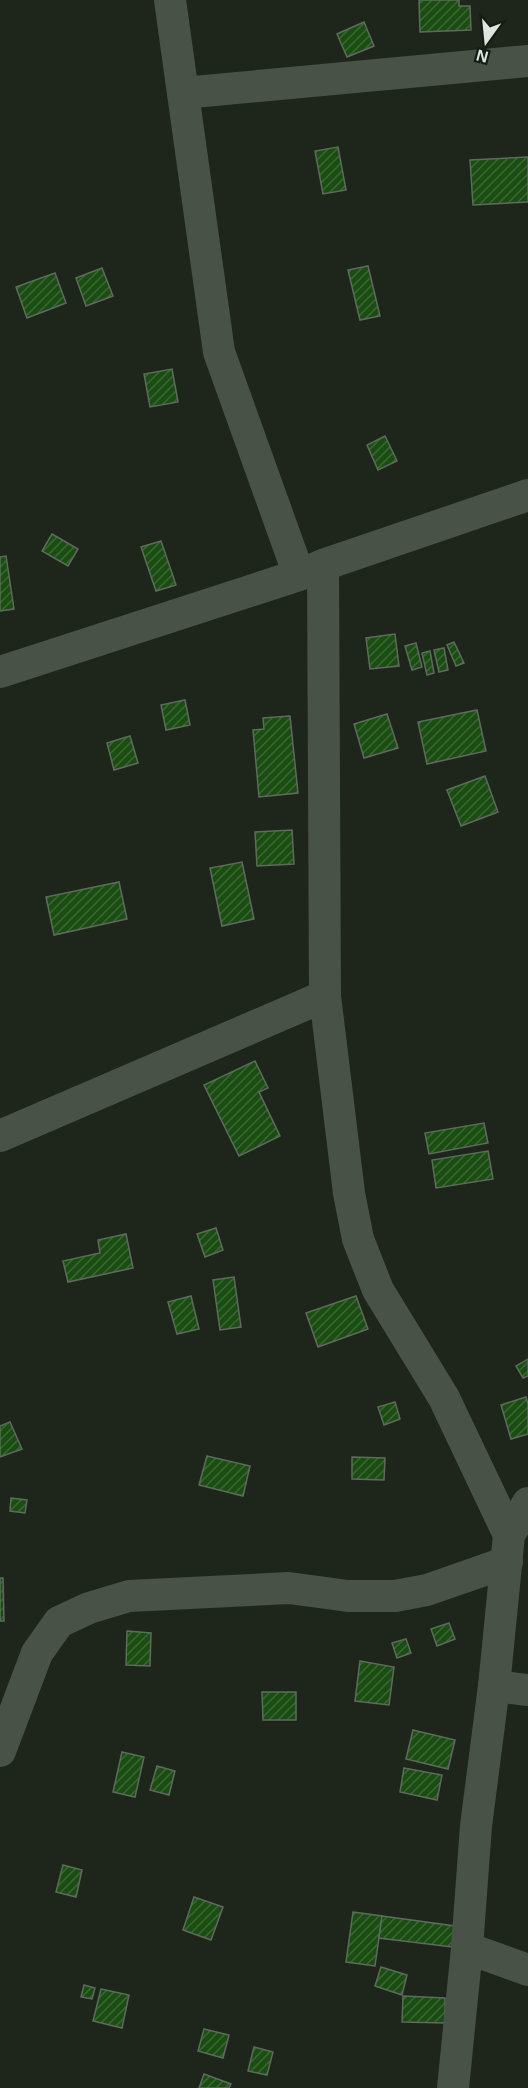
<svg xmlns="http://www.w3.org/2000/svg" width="528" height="2088" font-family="Arial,sans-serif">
  <defs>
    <pattern id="building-hatch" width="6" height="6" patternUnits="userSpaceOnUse" patternTransform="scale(1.5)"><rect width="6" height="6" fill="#1a4d12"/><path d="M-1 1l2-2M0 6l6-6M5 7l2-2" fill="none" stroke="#3b6734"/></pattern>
  </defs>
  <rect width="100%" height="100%" fill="#1e261c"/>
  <g fill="url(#building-hatch)" stroke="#5f6a5e" stroke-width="1.5">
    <path d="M419,0h40v6h11l1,24 -51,2z"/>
    <path d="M364,22l10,24 -27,11 -10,-23z"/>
    <path d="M338,147l8,43 -23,4 -8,-43z"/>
    <path d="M528,157v45l-55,3 -3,-45z"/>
    <path d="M368,266l12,50 -20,4 -12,-50z"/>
    <path d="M102,268l11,28 -27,10 -10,-28z"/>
    <path d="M55,273l11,30 -39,15 -11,-31z"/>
    <path d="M172,369l6,33 -28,5 -6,-33z"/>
    <path d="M385,436l12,25 -19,9 -11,-25z"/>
    <path d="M52,534l26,15 -10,17 -26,-15z"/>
    <path d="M161,541l15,44 -20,6 -15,-44z"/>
    <path d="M6,556l8,53 -14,2v-54z"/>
    <path d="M395,634l4,32 -29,3 -4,-31z"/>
    <path d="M454,642l10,21 -8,3 -9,-21z"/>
    <path d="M416,643l6,24 -10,3 -7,-24z"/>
    <path d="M444,648l4,22 -9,2 -5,-22z"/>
    <path d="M430,651l4,22 -7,2 -5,-22z"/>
    <path d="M185,700l5,25 -24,5 -5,-25z"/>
    <path d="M477,710l9,41 -59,13 -9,-42z"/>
    <path d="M387,714l11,34 -34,10 -10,-34z"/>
    <path d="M290,716l8,77 -39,4 -6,-67 11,-1 -1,-11z"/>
    <path d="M130,736l8,27 -24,7 -7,-27z"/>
    <path d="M485,776l13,36 -37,14 -14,-36z"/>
    <path d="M292,830l2,34 -37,2 -2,-34z"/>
    <path d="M242,862l12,57 -32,7 -12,-58z"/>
    <path d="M119,882l8,37 -73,16 -8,-38z"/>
    <path d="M255,1061l13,27 -9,4 21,44 -41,20 -35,-71z"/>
    <path d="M484,1123l4,20 -59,11 -4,-21z"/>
    <path d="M488,1151l5,28 -57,9 -4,-28z"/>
    <path d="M216,1228l7,22 -18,7 -8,-23z"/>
    <path d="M126,1234l7,34 -65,14 -5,-21 37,-8 -2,-13z"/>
    <path d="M234,1277l7,50 -21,3 -7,-50z"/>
    <path d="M191,1296l8,33 -22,5 -9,-32z"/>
    <path d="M356,1296l12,33 -50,18 -12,-34z"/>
    <path d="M528,1359v17l-5,2 -7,-12z"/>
    <path d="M526,1397l2,7v30l-17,5 -10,-34z"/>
    <path d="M395,1402l5,17 -16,6 -6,-18z"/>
    <path d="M10,1422l12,27 -22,8v-31z"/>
    <path d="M207,1456l43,10 -7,30 -44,-11z"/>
    <path d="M352,1457l33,1 -1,22 -32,-1z"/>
    <path d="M11,1498l16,2 -2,13 -15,-2z"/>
    <path d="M0,1578h3l1,43h-4z"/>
    <path d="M449,1623l6,16 -18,7 -6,-17z"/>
    <path d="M127,1631l24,2 -1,33 -24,-1z"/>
    <path d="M406,1639l5,14 -14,5 -5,-15z"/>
    <path d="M360,1661l34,6 -5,38 -34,-4z"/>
    <path d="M262,1692h34v28h-33z"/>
    <path d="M413,1730l42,10 -7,29 -42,-10z"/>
    <path d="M122,1752l22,5 -9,40 -22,-5z"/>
    <path d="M157,1766l18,5 -6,24 -19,-5z"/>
    <path d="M404,1768l38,7 -5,25 -37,-8z"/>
    <path d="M63,1865l19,5 -6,27 -20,-5z"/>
    <path d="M194,1897l29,10 -12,33 -28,-10z"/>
    <path d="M353,1912l29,4 -7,50 -29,-4z"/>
    <path d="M382,1916l73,10 -3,21 -73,-9z"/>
    <path d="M381,1967l26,8 -5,20 -27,-9z"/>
    <path d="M84,1985l11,3 -3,11 -11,-2z"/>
    <path d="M101,1989l28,6 -7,33 -29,-7z"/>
    <path d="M403,1996l42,2v25l-43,-1z"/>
    <path d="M204,2029l25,6 -6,23 -25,-7z"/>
    <path d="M254,2047l19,5 -6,23 -19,-4z"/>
    <path d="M204,2074l27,10 -2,4h-30z"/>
  </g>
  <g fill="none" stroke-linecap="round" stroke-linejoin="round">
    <g stroke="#495247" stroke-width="32">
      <path d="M170,0l49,352 80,223"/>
      <path d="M183,93l345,-32"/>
      <path d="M323,565l2,431 24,197 9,46 20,51 66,108 65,137"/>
      <path d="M0,672l299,-97 24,-10 205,-70"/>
      <path d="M0,1136l325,-140"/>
      <path d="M494,1686l34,4"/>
      <path d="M0,1751l37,-98 22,-31 30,-14 40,-12 160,-8 59,8h47l32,-6 80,-28"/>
      <path d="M467,1948l61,22"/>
      <path d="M453,2088l14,-140 9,-122 18,-140 15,-151 19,-32"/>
    </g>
  </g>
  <g transform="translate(486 42) rotate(195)" stroke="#141d13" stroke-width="4.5" paint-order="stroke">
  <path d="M0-4.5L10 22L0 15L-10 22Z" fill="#e0e6df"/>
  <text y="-9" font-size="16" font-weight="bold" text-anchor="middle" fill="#e0e6df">N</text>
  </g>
</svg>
